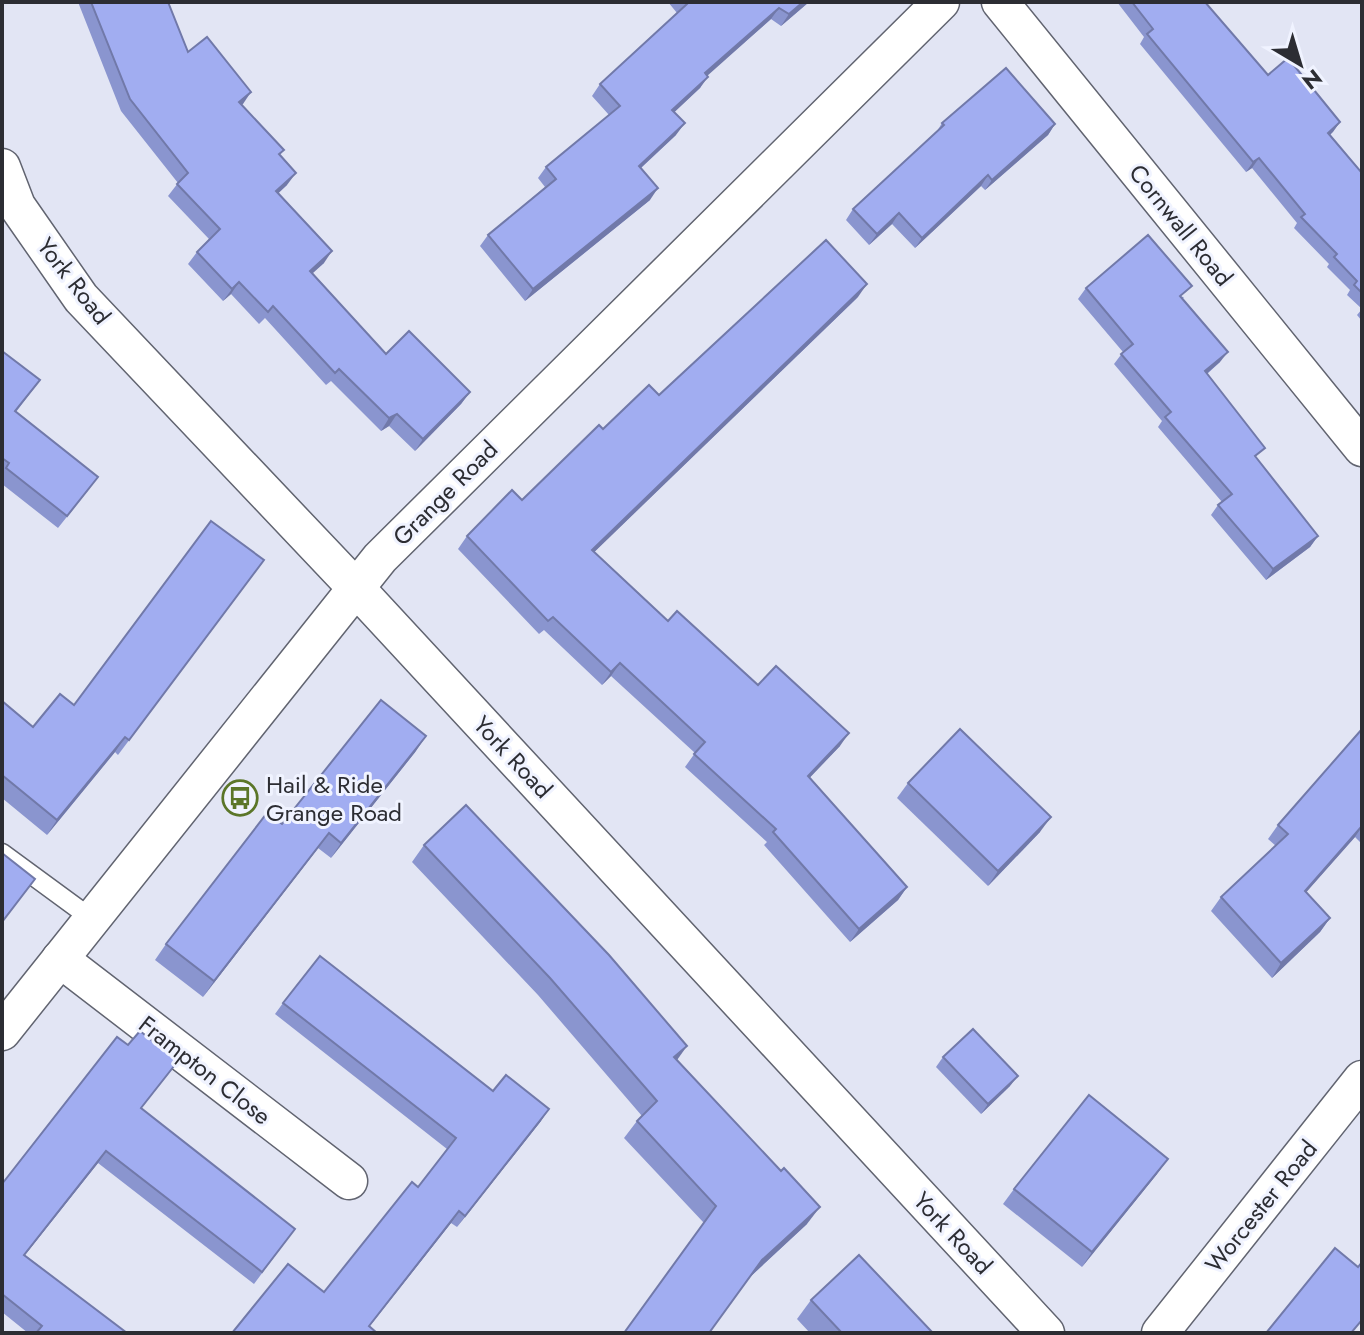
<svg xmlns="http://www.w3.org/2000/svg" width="1364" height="1335" font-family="Jost,sans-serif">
  <rect width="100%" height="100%" fill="#e2e5f4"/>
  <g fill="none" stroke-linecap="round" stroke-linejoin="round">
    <defs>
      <path id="service" d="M2,853l90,66"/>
      <g id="minor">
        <path d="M1000,2l362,446"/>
        <path d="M2,167l15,39 64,92 275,290 690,745"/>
        <path d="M60,959l289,222"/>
        <path d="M2,1032l378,-474 561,-556"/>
        <path d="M1160,1333l202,-254"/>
      </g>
    </defs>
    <use href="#service" stroke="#616470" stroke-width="21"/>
    <use href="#minor" stroke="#616470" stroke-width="39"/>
    <use href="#service" stroke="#fff" stroke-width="18"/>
    <use href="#minor" stroke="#fff" stroke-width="36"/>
  </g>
  <g fill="#8a95cf">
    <path d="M78,2h90l20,50 96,98 -4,5 7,30 -9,8 46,70 -12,10 74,81 84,38 -9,12 -46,47 -26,-25 -8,5 -50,-50 -5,4 -61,-67 -6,6 -28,-30 -8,7 -35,-37 9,-12 12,-13 -41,-43 10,-13 -57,-72z"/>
    <path d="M668,2h141l-28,24 -10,-7 -64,56 -7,13 -26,24 2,23 -35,33 9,32 -125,101 -45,-55 8,-11 57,-48 -7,-9 8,-11 63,-52 -17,-19 8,-12 77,-71z"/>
    <path d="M1117,2h88l63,73 72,47 -10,13 32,38v148l-5,-6 5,-6 -15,-14 3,-5 -23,-23 2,-3 -35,-36 3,-5 -45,-55 -6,4 -106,-128 4,-7z"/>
    <path d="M942,123l113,1 -7,11 -63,55 -4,-4 -66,62 -23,-24 -23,21 -23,-25 7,-11 83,-76z"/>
    <path d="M1086,288l98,9 -2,2 38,63 -13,12 50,85 61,77 -8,11 -44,33 -55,-65 7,-10 4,-3 -64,-75 4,-6 -48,-57 9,-12 -45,-53z"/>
    <path d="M858,297l-264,255 74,69 172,125 -31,32 98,109 -9,13 -48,42 -86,-97 3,-3 -82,-75 10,-14 -84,-77 -9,9 -58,-55 -5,4 -81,-85 9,-13 55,-36 81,-71 56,-34z"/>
    <path d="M2,351l38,29 -24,32 73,77 -31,39 -56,-44z"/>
    <path d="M253,575l-135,180 -3,-3 -68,83 -45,-37v-97l31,26 41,-22z"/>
    <path d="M1362,729v115l-7,-7 -49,55 24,26 -10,14 -48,46 -61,-67 10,-14 55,-51 -8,-7 10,-14z"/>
    <path d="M416,751l-85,107 -13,-10 -115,149 -48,-37 11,-16 116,-120z"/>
    <path d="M908,783l132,49 -52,54 -91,-88z"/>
    <path d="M424,845l253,215 130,164 -57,53 -46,-54 -80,-85 13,-17 5,-5 -104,-121 -126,-133z"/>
    <path d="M283,1003l210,88 48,30 -84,106 -6,-4 -82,104 -45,-35 94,-105 29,-38 -172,-135z"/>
    <path d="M128,1045l42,27 -29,36 154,121 -41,55 -156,-121 -73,92 102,78h-99l-26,-21v-128z"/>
    <path d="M943,1057l67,29 -29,28 -45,-47z"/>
    <path d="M1157,1174l-75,93 -79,-63 11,-15z"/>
    <path d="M811,1300l122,33h-123l-13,-14z"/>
  </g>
  <g fill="#7179a9">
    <path d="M803,2h6l-28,24 8,-12z"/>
    <path d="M779,8l-8,11 -74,66 8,-12z"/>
    <path d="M708,77l-8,11 -36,34 8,-12z"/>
    <path d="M251,92l-8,12 -13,10 9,-12z"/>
    <path d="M1340,122l-7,10 -12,11 7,-10z"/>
    <path d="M685,123l-9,12 -45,42 8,-11z"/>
    <path d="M1055,124l-7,11 -63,55 7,-10z"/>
    <path d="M1259,158l-7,10 -6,4 7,-10z"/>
    <path d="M296,173l-9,12 -19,18 8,-12z"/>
    <path d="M988,175l-7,11 -66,62 7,-10z"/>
    <path d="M658,188l-8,12 -125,101 8,-12z"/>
    <path d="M899,213l-7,11 -23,21 8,-11z"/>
    <path d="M332,251l-8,12 -22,20 8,-12z"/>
    <path d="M239,282l-8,12 -8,7 9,-12z"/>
    <path d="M867,284l-9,13 -275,266 9,-13z"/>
    <path d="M1228,352l-8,10 -22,19 7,-10z"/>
    <path d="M470,392l-9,12 -46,47 8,-12z"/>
    <path d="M397,414l-8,12 -8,5 8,-13z"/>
    <path d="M1318,536l-8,11 -44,33 7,-11z"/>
    <path d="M620,663l-9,13 -9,9 9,-13z"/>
    <path d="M849,733l-9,13 -41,43 9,-13z"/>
    <path d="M426,736l-10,15 -85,107 10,-15z"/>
    <path d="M125,737l-10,15 -68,83 10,-15z"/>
    <path d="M1051,817l-11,15 -52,54 10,-15z"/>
    <path d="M1362,826l-7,11 -60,68 10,-14z"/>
    <path d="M329,833l-11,15 -115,149 11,-16z"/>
    <path d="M907,887l-9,13 -48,42 9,-13z"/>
    <path d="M1330,918l-10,14 -48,46 9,-15z"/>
    <path d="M687,1046l-12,17 -1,-6z"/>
    <path d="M1018,1076l-8,10 -29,28 7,-10z"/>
    <path d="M549,1109l-8,12 -84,106 8,-11z"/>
    <path d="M106,1151l-8,12 -82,103 8,-11z"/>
    <path d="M1168,1159l-11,15 -75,93 10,-15z"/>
    <path d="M820,1207l-13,17 -57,53 12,-17z"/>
    <path d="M459,1211l-8,12 -87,110z"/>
  </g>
  <g fill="#a1adf1" stroke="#7179a9" stroke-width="2">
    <path d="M91,2h77l20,50 19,-15 44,55 -12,10 45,48 -5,4 17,19 -20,18 56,60 -22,20 76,83 23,-23 61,61 -47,47 -26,-25 -8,4 -50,-49 -4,4 -62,-67 -5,6 -29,-30 -7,7 -35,-37 23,-23 -43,-45 11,-11 -58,-74z"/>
    <path d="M686,2h117l-14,12 -10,-6 -74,65 3,4 -36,33 13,13 -46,43 19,22 -125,101 -45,-54 68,-56 -10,-12 74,-61 -20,-22 87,-80z"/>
    <path d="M1132,2h73l63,73 20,-17 52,64 -12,11 34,40v120l-8,-8 3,-4 -23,-24 3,-3 -36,-37 4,-3 -46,-56 -6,4 -106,-128 6,-5z"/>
    <path d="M1006,68l49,56 -63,56 -4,-5 -66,63 -23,-25 -22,21 -24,-25 91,-84 -2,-2z"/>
    <path d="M1148,235l44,51 -12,10 48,56 -23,19 60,77 -10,8 63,80 -45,33 -55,-64 14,-11 -67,-77 6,-5 -50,-58 12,-10 -47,-56z"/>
    <path d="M826,240l41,44 -275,266 76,71 9,-10 81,74 18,-19 73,67 -41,43 99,111 -48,42 -86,-97 3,-3 -82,-75 11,-12 -85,-79 -9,9 -58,-55 -5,4 -81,-85 45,-46 10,10 77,-75 4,4 46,-44 10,10z"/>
    <path d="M2,351l38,29 -25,31 83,66 -31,39 -61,-48 3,-5 -7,-5z"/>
    <path d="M211,521l53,39 -135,180 -4,-3 -68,83 -55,-45v-74l31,26 27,-33 14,11z"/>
    <path d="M381,700l45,36 -85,107 -12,-10 -115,148 -48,-37 101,-131 15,11z"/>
    <path d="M960,729l91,88 -53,54 -90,-88z"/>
    <path d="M1362,729v97l-57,65 25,27 -49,45 -60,-66 67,-63 -10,-9z"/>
    <path d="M466,805l143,150 78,91 -13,11 107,114 3,-3 36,39 -58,53 -53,73h-85l92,-127 -79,-85 20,-20 -107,-123 -126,-133z"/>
    <path d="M2,853l33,26 -33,43z"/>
    <path d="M320,956l173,135 13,-16 43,34 -84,107 -6,-5 -90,115 8,7h-145l56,-69 36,28 88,-110 6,5 38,-49 -173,-135z"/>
    <path d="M973,1029l45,47 -30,28 -45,-47z"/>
    <path d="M140,1031l38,30 -37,47 154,121 -33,43 -156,-121 -82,104 103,78h-91l6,-7 -40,-32v-110l115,-147 11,8z"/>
    <path d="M1089,1095l79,64 -76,93 -78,-63z"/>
    <path d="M1335,1248l23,19 4,-5v58l-11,13h-85z"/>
    <path d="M859,1255l74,78h-91l-31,-33z"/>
  </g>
  <defs>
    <symbol id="bus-ring" viewBox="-11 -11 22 22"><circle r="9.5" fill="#f0f3ff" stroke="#5b7629" stroke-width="1.5"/><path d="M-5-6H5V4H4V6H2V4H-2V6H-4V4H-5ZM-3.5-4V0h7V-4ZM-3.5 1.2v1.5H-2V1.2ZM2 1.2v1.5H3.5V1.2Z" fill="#5b7629"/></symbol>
  </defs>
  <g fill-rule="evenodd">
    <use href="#bus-ring" x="220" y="778" width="40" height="40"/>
  </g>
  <g text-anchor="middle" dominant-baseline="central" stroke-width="6" stroke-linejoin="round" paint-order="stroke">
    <g font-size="24" fill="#2c2d33" stroke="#f0f3ff">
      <text transform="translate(1181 225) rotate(51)">Cornwall Road</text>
      <text transform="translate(74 281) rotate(52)">York Road</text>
      <text transform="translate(445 493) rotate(-45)">Grange Road</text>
      <text transform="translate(513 757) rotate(47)">York Road</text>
      <text transform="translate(205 1070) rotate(38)">Frampton Close</text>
      <text transform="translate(1261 1206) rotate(-51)">Worcester Road</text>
      <text transform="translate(953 1233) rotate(47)">York Road</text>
    </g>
    <g font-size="24" fill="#2c2d33" stroke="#f0f3ff" text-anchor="start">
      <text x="266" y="784">Hail &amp; Ride<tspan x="266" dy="28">Grange Road</tspan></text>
    </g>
  </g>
  <rect width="1364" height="1335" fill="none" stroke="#2c2d33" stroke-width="8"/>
  <g transform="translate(1300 64) rotate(142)" stroke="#f0f3ff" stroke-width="6" paint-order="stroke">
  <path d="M0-6L14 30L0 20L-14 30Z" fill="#2c2d33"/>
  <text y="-12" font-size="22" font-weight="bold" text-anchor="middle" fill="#2c2d33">N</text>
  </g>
</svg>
